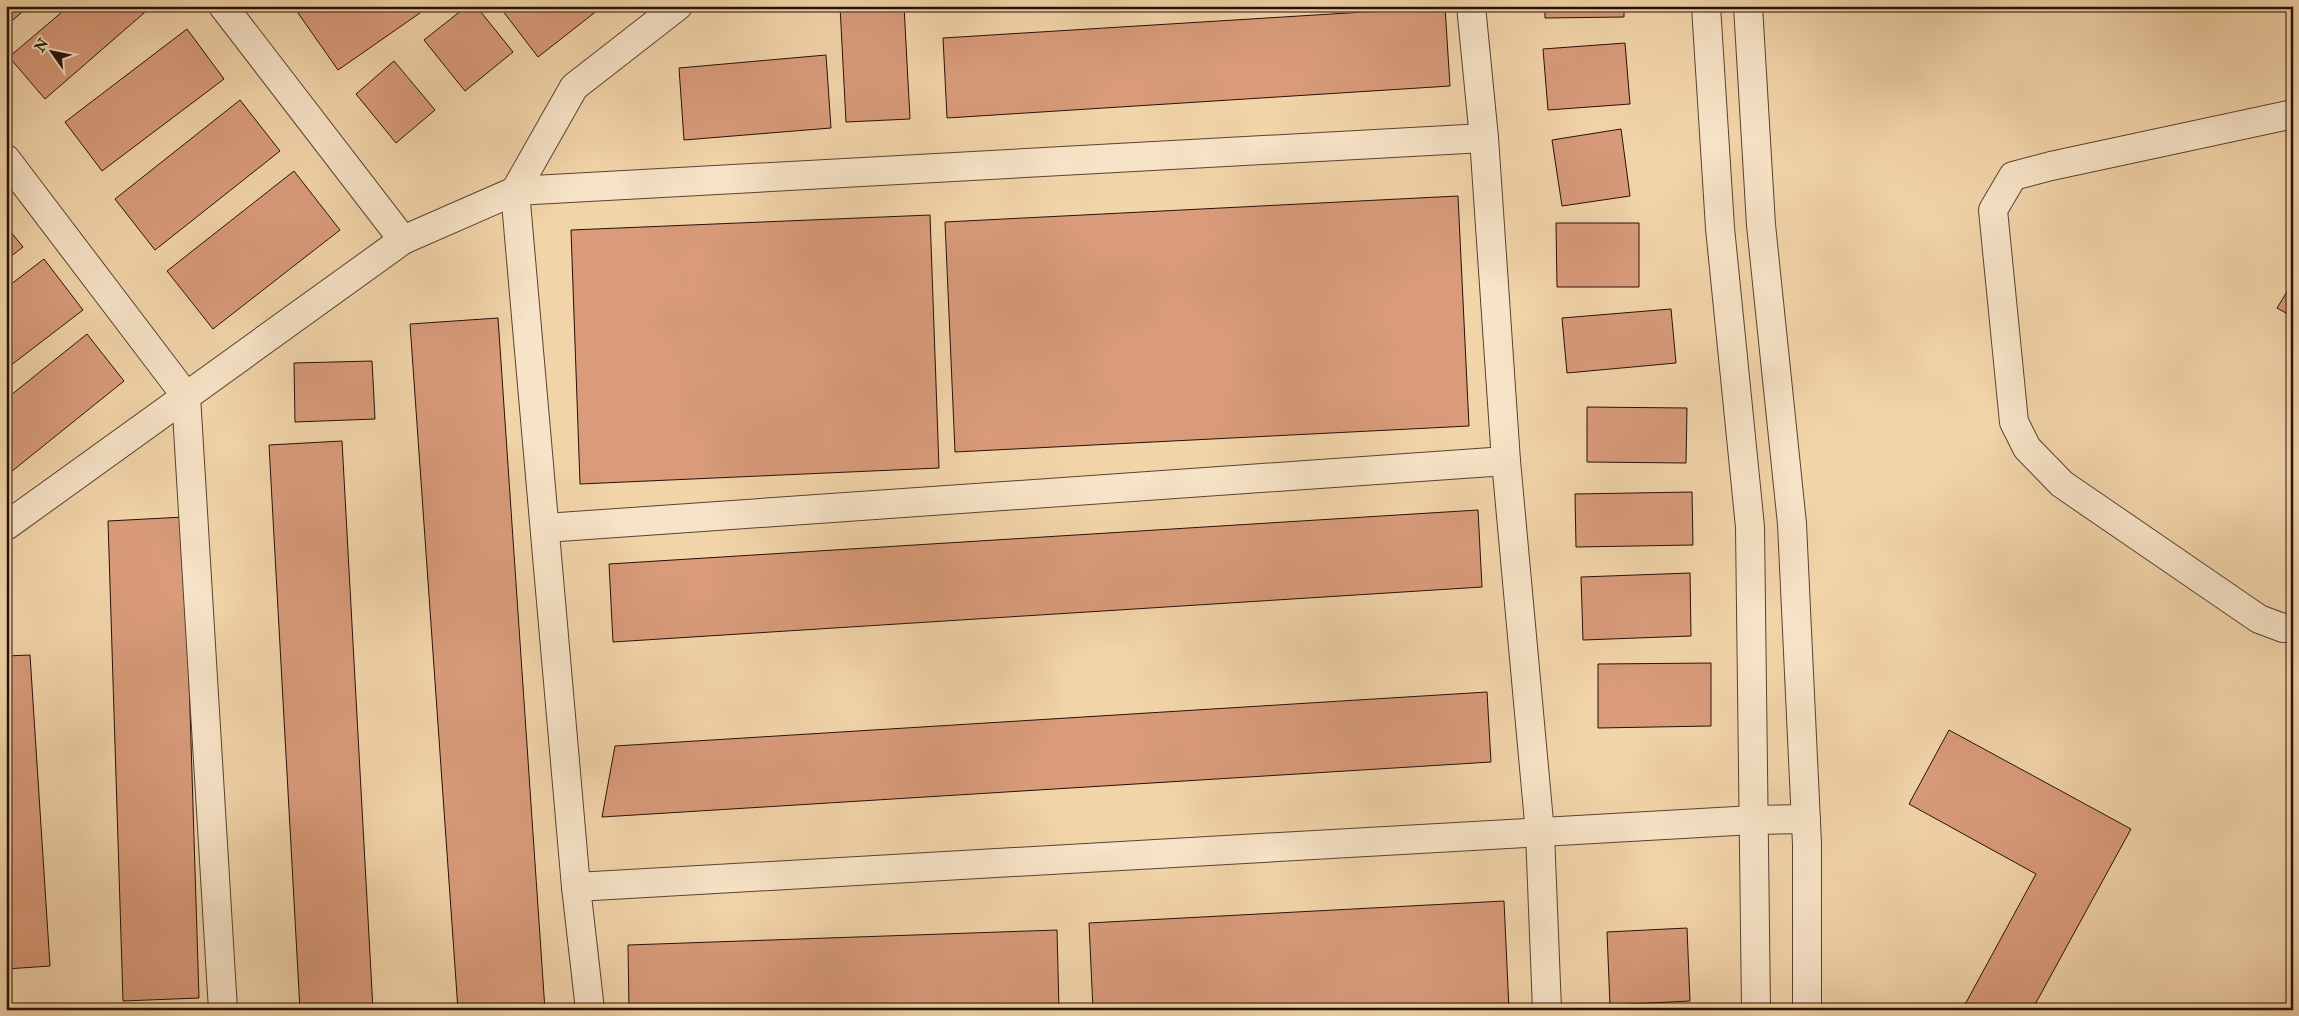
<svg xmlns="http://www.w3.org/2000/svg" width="2299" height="1016" font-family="'IM FELL Double Pica',serif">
  <rect width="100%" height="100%" fill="#f2d4a9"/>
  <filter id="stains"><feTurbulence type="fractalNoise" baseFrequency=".004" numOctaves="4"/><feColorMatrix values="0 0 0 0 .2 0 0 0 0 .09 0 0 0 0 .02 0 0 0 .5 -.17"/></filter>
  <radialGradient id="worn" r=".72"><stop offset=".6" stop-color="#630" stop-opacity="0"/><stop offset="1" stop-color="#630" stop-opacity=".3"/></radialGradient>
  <g fill="#d99b7a" stroke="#261106">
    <path d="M6,6h23l-23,20z"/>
    <path d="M69,6h83l-107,93 -36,-42z"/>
    <path d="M308,6h122l-92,64 -40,-57z"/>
    <path d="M467,6h9l37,46 -48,39 -41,-51z"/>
    <path d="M499,6h104l-65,51z"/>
    <path d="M840,6h64l6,113 -64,3z"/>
    <path d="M1545,6h79v11l-79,1z"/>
    <path d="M1445,7l5,79 -503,32 -4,-80z"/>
    <path d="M187,29l37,50 -122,92 -37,-49z"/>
    <path d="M1625,43l5,61 -82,6 -5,-61z"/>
    <path d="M826,55l5,73 -147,12 -5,-72z"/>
    <path d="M394,61l41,49 -39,33 -40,-49z"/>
    <path d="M240,100l40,51 -125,99 -40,-51z"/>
    <path d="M1621,129l9,67 -68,10 -10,-66z"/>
    <path d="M294,171l46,59 -127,99 -46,-58z"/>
    <path d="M1458,196l11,230 -514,26 -10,-230z"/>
    <path d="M930,215l9,253 -359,16 -9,-254z"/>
    <path d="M1556,223h83v64h-82z"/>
    <path d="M6,226l17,21 -17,13z"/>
    <path d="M44,259l39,51 -77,59v-81z"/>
    <path d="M2293,282v35l-16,-9z"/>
    <path d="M1671,309l5,54 -109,10 -5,-55z"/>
    <path d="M498,318l47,692h-87l-48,-686z"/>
    <path d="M87,334l37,47 -118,95v-77z"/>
    <path d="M372,361l3,58 -80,3 -1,-59z"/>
    <path d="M1587,407l100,1 -1,55 -99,-1z"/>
    <path d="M342,441l31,569h-73l-31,-565z"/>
    <path d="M1692,492l1,53 -117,2 -1,-53z"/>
    <path d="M1478,510l4,77 -869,55 -4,-78z"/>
    <path d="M184,517l15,481 -76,3 -15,-480z"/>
    <path d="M1690,573l1,63 -108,4 -2,-63z"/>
    <path d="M30,655l20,311 -44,3v-313z"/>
    <path d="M1711,663v63l-113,2v-64z"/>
    <path d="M1487,692l4,70 -889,55 13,-71z"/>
    <path d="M1949,730l182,99 -99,181h-70l74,-136 -127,-70z"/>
    <path d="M1504,901l5,109h-416l-4,-87z"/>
    <path d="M1687,928l3,73 -80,4 -3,-73z"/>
    <path d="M1057,930l2,80h-430l-1,-65z"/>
  </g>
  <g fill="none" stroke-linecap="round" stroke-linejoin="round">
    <defs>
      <g id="minor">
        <path d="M223,6l180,234"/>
        <path d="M678,6l-104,81 -59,104 969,-53"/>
        <path d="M1471,6l13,132 22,323 34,372 7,177"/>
        <path d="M1706,6l14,222 30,299 6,483"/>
        <path d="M1748,6l13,219 31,299 15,320v166"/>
        <path d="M2293,114l-242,52 -38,10 -20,34 21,212 13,26 35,36 197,135 24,9 10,-1"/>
        <path d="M6,159l180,237 37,614"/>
        <path d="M6,526l397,-286 112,-49 61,696"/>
        <path d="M545,528l961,-67"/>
        <path d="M590,1010l-14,-123 1177,-67 53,-1"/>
      </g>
    </defs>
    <use href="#minor" stroke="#59422f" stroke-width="30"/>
    <use href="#minor" stroke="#f7e3c7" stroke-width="28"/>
  </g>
  <rect width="2299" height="1016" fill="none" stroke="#f2d4a9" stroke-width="25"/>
  <rect x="8" y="8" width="2284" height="1001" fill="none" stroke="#261106" stroke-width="2.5"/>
  <rect x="12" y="12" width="2274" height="991" fill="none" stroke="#261106"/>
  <g transform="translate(52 52) rotate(303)" stroke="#f7e3c7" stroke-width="4" paint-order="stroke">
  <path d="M0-4L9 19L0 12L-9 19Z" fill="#261106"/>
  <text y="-8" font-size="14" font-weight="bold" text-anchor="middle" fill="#261106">N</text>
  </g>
  <rect width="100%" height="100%" filter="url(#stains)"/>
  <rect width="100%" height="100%" fill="url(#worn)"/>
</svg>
